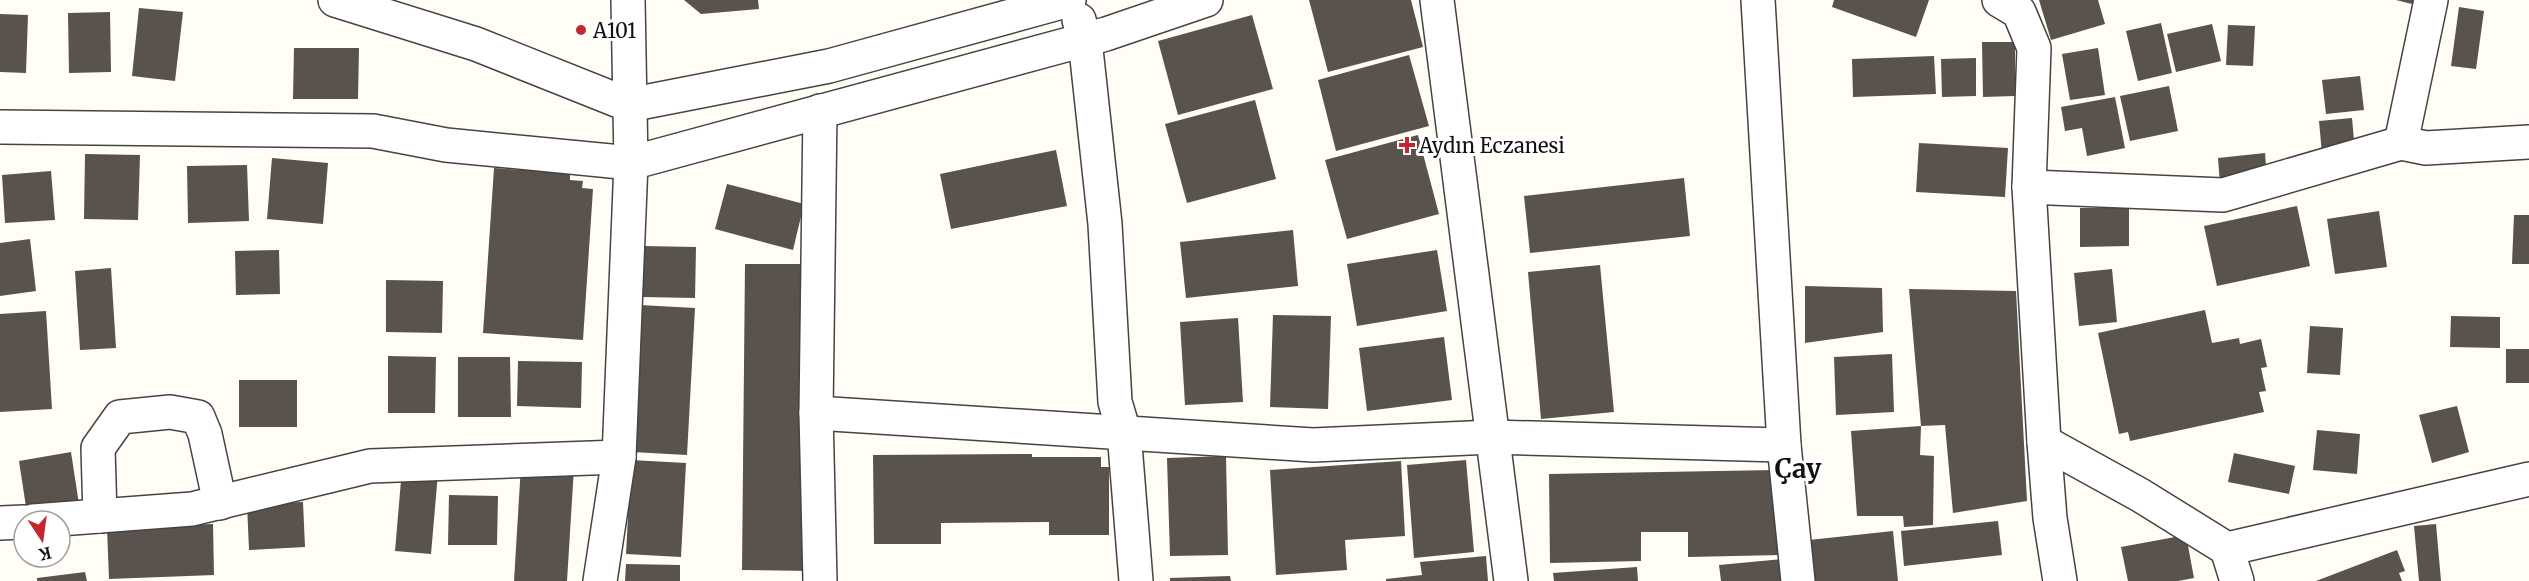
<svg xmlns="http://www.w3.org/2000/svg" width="2529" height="581" font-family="Merriweather,serif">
  <rect width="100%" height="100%" fill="#fffdf5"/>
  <g fill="#5a524d">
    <path d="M684,0h74l1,9 -58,5z"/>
    <path d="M1309,0h102l12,47 -95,25z"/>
    <path d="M1834,0h95l-13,37 -84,-30z"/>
    <path d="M2039,0h59l7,24 -54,16z"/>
    <path d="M2396,0h25l-1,6z"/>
    <path d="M2459,7l25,4 -8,58 -25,-3z"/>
    <path d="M139,8l44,4 -8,69 -43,-5z"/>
    <path d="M110,12l1,60 -42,1 -1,-60z"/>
    <path d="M0,14l28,1 -2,58 -26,-1z"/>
    <path d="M1252,15l21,74 -95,26 -20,-74z"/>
    <path d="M2161,23l11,50 -34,8 -12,-50z"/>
    <path d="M2212,24l9,37 -45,11 -9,-38z"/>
    <path d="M2228,25l27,1 -2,40 -27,-1z"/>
    <path d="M1982,42h33v54l-32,1z"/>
    <path d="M294,48h65l-1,51h-65z"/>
    <path d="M2098,48l7,47 -35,5 -8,-46z"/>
    <path d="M1409,55l20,71 -93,25 -18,-71z"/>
    <path d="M1934,56l2,38 -83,3 -1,-38z"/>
    <path d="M1976,58v38l-34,1 -1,-38z"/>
    <path d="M2360,76l4,34 -38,4 -4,-34z"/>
    <path d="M2169,86l9,45 -48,10 -10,-45z"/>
    <path d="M2115,97l10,51 -38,8 -5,-28 -17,3 -4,-24z"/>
    <path d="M1255,100l21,79 -89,24 -22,-79z"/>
    <path d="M2352,118l3,33 -33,3 -3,-33z"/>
    <path d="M1418,135l21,79 -92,25 -22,-79z"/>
    <path d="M1919,143l89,5 -3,49 -89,-5z"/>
    <path d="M1056,150l11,56 -116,23 -11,-55z"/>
    <path d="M2265,153l2,25 -47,6 -2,-26z"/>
    <path d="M85,154l55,1 -2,65 -54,-1z"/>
    <path d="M272,158l56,5 -5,61 -56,-5z"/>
    <path d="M247,165l2,56 -61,2 -1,-57z"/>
    <path d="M494,168l76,5v7l13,1 -1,7 11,1 -10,151 -100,-7z"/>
    <path d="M51,171l4,49 -50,3 -3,-48z"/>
    <path d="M1684,178l6,58 -160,17 -6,-57z"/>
    <path d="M727,184l77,20 -11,46 -78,-21z"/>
    <path d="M2297,206l13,60 -93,20 -13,-60z"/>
    <path d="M2080,208h49v38l-49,1z"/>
    <path d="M2379,211l8,56 -52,7 -8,-55z"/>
    <path d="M2514,215h15v49h-17z"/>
    <path d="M1293,230l5,56 -112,12 -6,-56z"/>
    <path d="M30,239l6,52 -36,5v-53z"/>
    <path d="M643,246l53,1 -1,51 -53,-1z"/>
    <path d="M279,250l1,44 -44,1 -1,-44z"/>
    <path d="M1437,250l10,61 -90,15 -10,-62z"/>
    <path d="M745,264h67l-3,307 -67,-1z"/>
    <path d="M1600,265l14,147 -73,7 -13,-147z"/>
    <path d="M111,268l5,80 -36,2 -5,-79z"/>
    <path d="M2112,269l5,53 -38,4 -5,-53z"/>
    <path d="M386,280l57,1 -1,52 -56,-1z"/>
    <path d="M1805,286l77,2 1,44 -78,11z"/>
    <path d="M1909,289l107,2 11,210 -74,12 -8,-88 -24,1 -1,29 14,1 -1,69 -29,2 -1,-11h-46l-6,-85 70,-5z"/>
    <path d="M640,305l55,3 -8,147 -55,-3z"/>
    <path d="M2205,310l7,33 27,-5 1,6 21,-5 6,28 -6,1 5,23 -7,1 5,20 -134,29 -2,-9 -9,2 -21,-101z"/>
    <path d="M46,311l6,98 -52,3v-98z"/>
    <path d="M1273,315l58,1 -3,93 -58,-2z"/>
    <path d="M2451,316l49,1v31l-50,-1z"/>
    <path d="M1238,318l5,84 -58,3 -5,-83z"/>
    <path d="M2310,326l33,2 -3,47 -33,-2z"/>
    <path d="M1444,337l8,63 -85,11 -8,-63z"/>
    <rect x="2506" y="349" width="23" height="34"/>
    <path d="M1892,354l2,58 -58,3 -2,-58z"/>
    <path d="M388,356l48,1 -1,56h-47z"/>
    <path d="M458,357h52l1,60h-53z"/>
    <path d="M518,361l64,1 -1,46 -64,-2z"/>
    <rect x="239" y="380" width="58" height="47"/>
    <path d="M2457,406l12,46 -37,11 -13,-48z"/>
    <path d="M2317,430l43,4 -3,40 -44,-4z"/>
    <path d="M71,452l9,59 -52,9 -9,-59z"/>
    <path d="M2234,453l61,13 -6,28 -61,-12z"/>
    <path d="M1032,454v3h69v10h8v68h-60v-13l-108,1v21h-67l-1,-89z"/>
    <path d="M1226,456l2,99 -58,1 -3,-98z"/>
    <path d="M631,460l55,3 -5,94 -55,-3z"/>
    <path d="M1466,460l8,92 -60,6 -7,-93z"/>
    <path d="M1401,461l4,75 -60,4 2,30 -71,5 -6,-105z"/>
    <path d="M521,465l53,3 -7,113h-53z"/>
    <path d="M402,469l36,4 -7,81 -36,-3z"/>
    <path d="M1775,470l5,85 -92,2v-25h-47v29l-91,2 -1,-89z"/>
    <path d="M449,495l49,1 -1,49h-49z"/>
    <path d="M303,502l2,45 -56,3 -2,-46z"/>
    <path d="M1998,521l4,34 -98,11 -3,-35z"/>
    <path d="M213,524l1,51 -105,4 -2,-51z"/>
    <path d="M2436,524l5,57h-22l-5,-55z"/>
    <path d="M1893,531l5,50h-84l-5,-41z"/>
    <path d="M2186,535l8,43 -16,3h-50l-7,-34z"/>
    <path d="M2397,550l8,21 -6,2 3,8h-86z"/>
    <path d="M1486,556l2,25h-102v-2l36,-4 -2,-13z"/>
    <path d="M1783,559l2,22h-64l-2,-16z"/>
    <path d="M626,564l54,1v16h-55z"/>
    <path d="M1637,567l1,14h-84l-1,-8z"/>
    <path d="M85,572l2,9h-50v-3z"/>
    <path d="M1230,576l1,5h-61v-3z"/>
  </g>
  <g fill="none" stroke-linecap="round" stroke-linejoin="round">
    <defs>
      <g id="minor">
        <path d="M335,0l141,44 153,61 200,-39 240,-66"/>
        <path d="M1437,0l74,581"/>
        <path d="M1758,0l26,445 14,136"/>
        <path d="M1999,0l20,12 15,36 -5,139 15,255 6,76 10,63"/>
        <path d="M1079,20l6,20 20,184 10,178 9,30 12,149"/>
        <path d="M820,111l-4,302 4,168"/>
        <path d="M0,127l373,4 73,14 185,18 475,-129 100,-34"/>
        <path d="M2401,143l30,-143"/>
        <path d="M2029,187l194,8 178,-52 25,5 103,-6"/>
        <path d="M816,413l497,32 179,-8 292,8"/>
        <path d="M2044,442l96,53 87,54 10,32"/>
        <path d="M100,516l-2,-68 22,-31 50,-5 28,5 7,17 15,69"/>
        <path d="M33,521l159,-12 178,-43 249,-9"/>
        <path d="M0,523l24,-1"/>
        <path d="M2227,549l302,-70"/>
        <path d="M600,581l19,-124 12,-294 -3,-163"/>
      </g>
    </defs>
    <use href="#minor" stroke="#444" stroke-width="36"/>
    <use href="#minor" stroke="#fff" stroke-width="33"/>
  </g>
  <g fill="#c4262e" stroke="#fff" stroke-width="2">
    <circle cx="581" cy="30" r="6"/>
    <path d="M1404 136h6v6h6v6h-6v6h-6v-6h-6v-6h6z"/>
  </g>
  <g text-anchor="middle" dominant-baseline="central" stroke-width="6" stroke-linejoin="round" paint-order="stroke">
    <g font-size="20" fill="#111" stroke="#fff" text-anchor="start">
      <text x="593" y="30">A101</text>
      <text x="1419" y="145">Aydın Eczanesi</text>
    </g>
    <g font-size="26" font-weight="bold" fill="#111" stroke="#fff">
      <text x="1798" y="468">Çay</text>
    </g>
  </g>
  <g transform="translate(42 539) rotate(167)"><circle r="28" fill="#ffffff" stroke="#a0a0a0" stroke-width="1.5"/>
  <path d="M0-4.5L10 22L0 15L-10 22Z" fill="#c4262e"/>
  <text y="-9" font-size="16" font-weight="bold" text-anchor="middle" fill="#111111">K</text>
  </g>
</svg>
